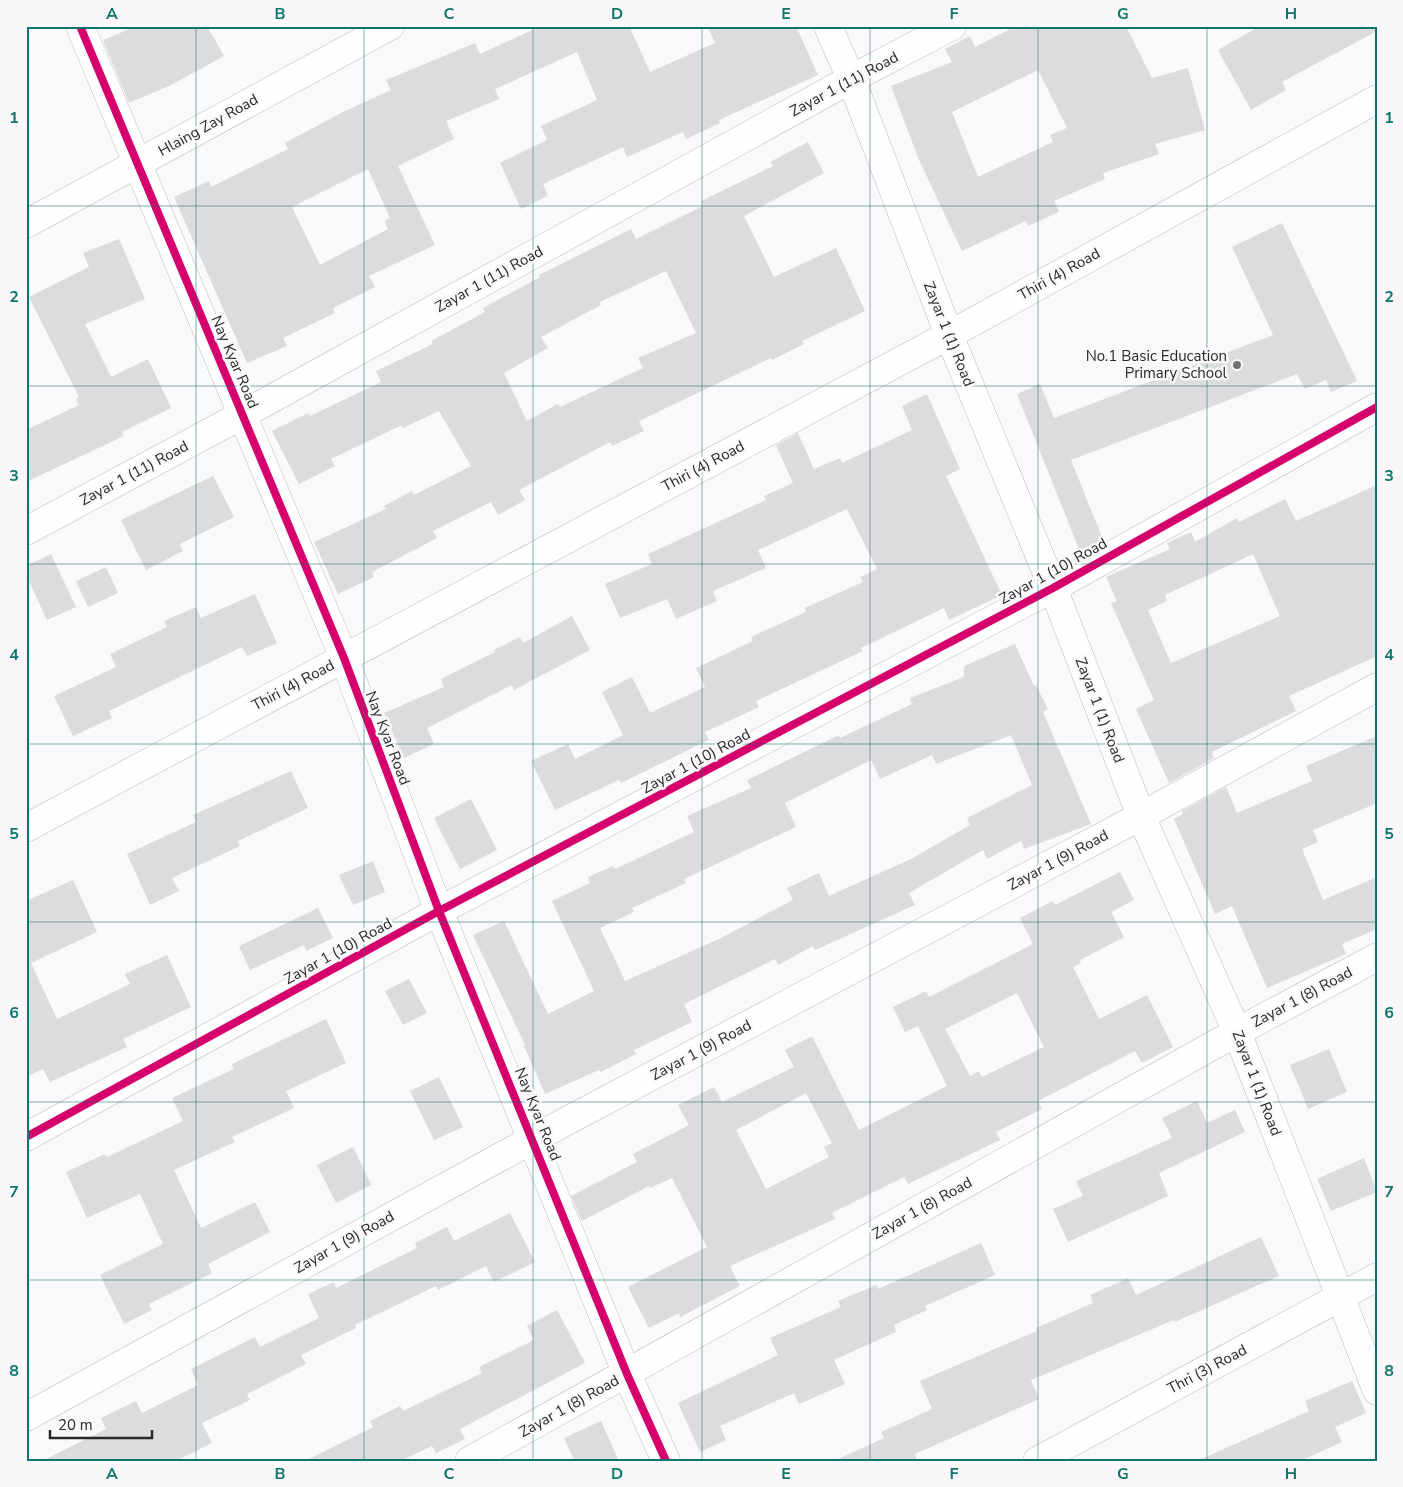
<svg xmlns="http://www.w3.org/2000/svg" width="1403" height="1487" font-family="'Nunito Sans',sans-serif">
  <rect width="100%" height="100%" fill="#f9f8fa"/>
  <g fill="#dcdbdd" fill-rule="evenodd">
    <path d="M137,26h70l17,30 -55,30 -40,17 -26,-63z"/>
    <path d="M541,26h93l-4,2 20,44 65,-29 -8,-17h89l22,49 -99,45 1,3 -34,16 -3,-7 -56,25 -4,-10 -80,37 5,12 -27,13 -21,-46 47,-23 -6,-14 56,-26 -20,-48 -82,37 4,10 -53,22 8,18 -56,27 37,79 -66,31 6,11 -42,21 2,5 -52,25 4,8 -40,17 -73,-166 35,-16 2,6 77,-38 -3,-6 58,-31 48,-22 -5,-10 89,-37 5,11zM368,169l22,49 -5,3 3,8 -68,36 -28,-58z"/>
    <path d="M1016,26h110l26,52 36,-10 17,62 -50,14 4,10 -56,19 2,6 -51,22 5,11 -31,14 -2,-5 -64,30 -43,-91 -28,-74 61,-24 -7,-13 25,-13 5,11zM1038,70l29,58 -17,7 3,7 -75,35 -26,-65z"/>
    <path d="M1260,26h117v5l-95,51 4,8 -35,20 -33,-60z"/>
    <path d="M808,142l16,31 -80,43 30,61 62,-29 29,63 -63,30 2,3 -32,16 -1,-2 -132,63 5,10 -32,15 -2,-4 -91,48 6,10 -27,15 -7,-13 -58,29 4,7 -65,34 2,5 -36,17 -24,-52 72,-33 -2,-3 28,-15 2,4 57,-29 -32,-55 -36,17 -1,-3 -71,34 4,7 -36,18 -27,-53 36,-18 2,3 71,-34 -5,-11 57,-27 -2,-3 54,-29 -2,-4 57,-31 -1,-2 92,-46 5,10 67,-33 -2,-5 72,-35 -3,-4zM666,271l30,62 -58,25 5,10 -83,39 -2,-3 -31,17 -23,-48 44,-25 -7,-11 60,-32 -1,-3z"/>
    <path d="M1282,223l75,158 -26,11 -5,-12 -21,9 -8,-15 -226,86 33,82 -23,12 -64,-160 23,-10 14,34 219,-83 -41,-88z"/>
    <path d="M119,239l26,60 -60,25 26,53 37,-18 23,49 -49,24 2,4 -98,46v-52l53,-25 -3,-6 3,-2 -50,-100 60,-30 -6,-14z"/>
    <path d="M927,394l33,75 -14,7 56,119 -53,25 -5,-12 -83,40 2,3 -107,50 3,6 -54,25 4,8 -88,43 -2,-3 -64,30 -24,-49 37,-17 7,15 48,-24 -21,-43 30,-15 18,36 55,-26 -9,-19 57,-27 -2,-4 55,-25 -1,-4 58,-26 -3,-5 17,-8 -30,-60 -89,41 8,18 -53,23 4,10 -41,18 -9,-20 -47,19 -15,-34 47,-20 -4,-10 118,-54 -2,-4 29,-13 -17,-38 22,-12 16,36 26,-11 2,5 70,-33 -10,-24z"/>
    <path d="M213,476l21,41 -54,27 3,7 -37,19 -25,-50z"/>
    <path d="M1377,485v171l-88,40 7,15 -84,41 2,6 -45,25 -33,-74 18,-9 -43,-97 6,-2 -11,-24 64,-28 -3,-6 24,-11 4,10 42,-24 2,4 46,-23 11,22zM1253,554l27,62 -109,47 -23,-53 19,-9 -2,-6z"/>
    <path d="M51,554l25,53 -29,13 -21,-45v-9z"/>
    <path d="M106,567l12,26 -30,14 -12,-26z"/>
    <path d="M255,594l22,49 -30,13 -5,-9 -133,64 3,7 -39,18 -19,-40 62,-29 -6,-13 57,-27 -3,-6 32,-14 5,11z"/>
    <path d="M572,616l18,34 -76,40 -2,-5 -85,43 7,16 -30,14 -20,-45 60,-26 -3,-8 54,-27 -1,-2 26,-13 3,6z"/>
    <path d="M1015,644l19,42 2,-1 12,24 -5,3 48,112 -67,25 -3,-8 -34,18 -4,-9 -74,43 6,12 -100,45 -2,-4 -35,19 -3,-6 -91,45 8,18 -58,28 2,4 -35,18 -2,-2 -54,24 -21,-48 1,-1 -52,-110 31,-14 44,93 46,-23 -42,-90 38,-18 -2,-6 25,-11 2,3 79,-37 -7,-16 64,-28 -4,-8 92,-45 1,3 72,-34 -2,-6 54,-21v-11zM1011,735l21,50 -65,33 3,7 -59,34 -82,37 -10,-23 -32,15 6,12 -74,39 -94,42 -25,-53 34,-16 -2,-4 54,-25 -2,-4 112,-52 -11,-24 86,-43 9,19 52,-24 4,9z"/>
    <path d="M1377,736v67l-64,27 5,12 -16,7 21,51 54,-23v52l-35,15 4,10 -79,34 -35,-82 -17,8 -41,-95 9,-5 -1,-3 44,-24 11,26 75,-32 -6,-15z"/>
    <path d="M291,771l17,37 -70,33 2,5 -68,32 7,13 -29,14 -23,-51 69,-32 -3,-7z"/>
    <path d="M471,799l26,51 -37,19 -26,-51z"/>
    <path d="M373,861l12,31 -32,13 -14,-30z"/>
    <path d="M1120,872l14,28 -23,12 13,25 -44,23 1,3 -8,4 26,52 48,-24 26,52 -31,16 -7,-12 -97,50 4,8 -46,23 4,8 -92,44 -4,-7 -72,36 3,6 -105,47 10,20 -60,31 -1,-4 -30,15 -21,-41 79,-40 -35,-69 -22,10 -1,-2 -67,35 -11,-25 66,-34 -4,-8 56,-29 -11,-20 36,-18 8,15 72,-35 -9,-17 27,-14 47,94 88,-44 -29,-60 -13,6 -12,-25 33,-16 3,6 104,-53 -13,-26 33,-17 2,4zM1017,993l27,54 -62,30 -3,-6 -9,5 -25,-47zM806,1093l26,50 -8,4 5,10 -63,32 -30,-59z"/>
    <path d="M73,880l24,52 -66,31 26,56 73,-35 -5,-10 42,-19 24,52 -68,32 4,8 -77,35 -7,-13 -17,8v-176z"/>
    <path d="M318,908l15,30 -27,13 -2,-6 -54,25 -11,-24z"/>
    <path d="M409,979l18,34 -24,12 -18,-34z"/>
    <path d="M326,1019l20,44 -60,28 8,17 -62,29 3,5 -61,28 27,58 54,-26 15,30 -62,32 4,9 -63,31 3,6 -28,14 -24,-49 63,-31 -23,-50 -53,24 -21,-46 39,-18 2,3 76,-36 -11,-23 62,-29 -2,-5z"/>
    <path d="M1329,1049l18,43 -39,17 -18,-44z"/>
    <path d="M439,1077l24,50 -29,13 -24,-49z"/>
    <path d="M1197,1101l10,22 28,-13 10,22 -86,41 9,23 -100,46 -15,-33 30,-13 -7,-15 96,-43 -10,-20z"/>
    <path d="M353,1147l18,38 -35,18 -19,-38z"/>
    <path d="M1364,1158l13,34 -46,19 -14,-32z"/>
    <path d="M510,1213l25,49 -41,20 -8,-16 -48,24 -2,-4 -81,39 1,3 -55,27 5,9 -59,30 3,6 -48,23 10,20 -36,18h-134l64,-32 -5,-11 35,-17 6,12 56,-28 -7,-16 64,-32 5,10 59,-29 -11,-24 26,-12 2,6 81,-40 -2,-5 32,-16 7,14z"/>
    <path d="M1261,1237l18,39 -104,46 -1,-2 -143,60 8,19 -124,55 2,7h-83l50,-23 -3,-6 51,-23 -12,-28 117,-50 -1,-3 57,-25 -3,-8 38,-17 8,17z"/>
    <path d="M981,1243l14,32 -70,31 2,4 -33,15 2,7 -62,28 11,24 -46,20 -5,-11 -74,33 6,14 -26,12 -22,-49 100,-48 -8,-17 71,-31 -3,-6 38,-16 2,4z"/>
    <path d="M557,1310l28,53 -125,66 5,10 -29,14 -4,-7 -32,15h-95l68,-34 -3,-6 30,-15 3,5 79,-38 -3,-6 55,-27 -7,-14z"/>
    <path d="M1352,1381l14,32 -31,14 7,15 -42,19h-103l112,-50 -4,-10z"/>
    <path d="M601,1421l18,40h-44l-11,-23z"/>
  </g>
  <g fill="none" stroke-linecap="round" stroke-linejoin="round">
    <defs>
      <g id="minor">
        <path d="M80,26l264,632 95,253 188,463 39,87"/>
        <path d="M828,26l23,53 98,256 104,253 88,228 96,216 140,359"/>
        <path d="M26,224l364,-198"/>
        <path d="M26,531l216,-116 609,-336 101,-53"/>
        <path d="M26,828l923,-493 428,-236"/>
        <path d="M26,1137l413,-226 614,-323 324,-181"/>
        <path d="M26,1417l507,-278 608,-323 236,-129"/>
        <path d="M469,1461l768,-429 140,-75"/>
        <path d="M1037,1461l340,-184"/>
      </g>
    </defs>
    <use href="#minor" stroke="#bbbabb" stroke-width="29"/>
    <use href="#minor" stroke="#fefefe" stroke-width="28"/>
    <defs>
      <g id="cycleway">
        <path d="M80,26l264,632 95,253 188,463 39,87"/>
        <path d="M26,1137l413,-226 614,-323 324,-181"/>
      </g>
    </defs>
    <use href="#cycleway" stroke="#faf7fb" stroke-width="11"/>
    <use href="#cycleway" stroke="#d6006c" stroke-width="8"/>
  </g>
  <path fill="none" stroke="#0f766e" stroke-width="1" stroke-opacity="0.55" d="M196,26v1435M364,26v1435M533,26v1435M702,26v1435M870,26v1435M1038,26v1435M1207,26v1435M26,206h1351M26,386h1351M26,564h1351M26,744h1351M26,922h1351M26,1102h1351M26,1280h1351"/>
  <circle fill="#727173" stroke="#faf7fb" stroke-width="2" cx="1237" cy="365" r="5"/>
  <g text-anchor="middle" dominant-baseline="central" stroke-width="5" stroke-linejoin="round" paint-order="stroke">
    <g font-size="15" fill="#29292a" stroke="#faf7fb">
      <text transform="translate(844 84) rotate(-28)">Zayar 1 (11) Road</text>
      <text transform="translate(208 125) rotate(-29)">Hlaing Zay Road</text>
      <text transform="translate(1059 274) rotate(-29)">Thiri (4) Road</text>
      <text transform="translate(489 279) rotate(-29)">Zayar 1 (11) Road</text>
      <text transform="translate(949 334) rotate(68)">Zayar 1 (1) Road</text>
      <text transform="translate(235 362) rotate(67)">Nay Kyar Road</text>
      <text transform="translate(703 466) rotate(-28)">Thiri (4) Road</text>
      <text transform="translate(134 473) rotate(-28)">Zayar 1 (11) Road</text>
      <text transform="translate(1053 571) rotate(-29)">Zayar 1 (10) Road</text>
      <text transform="translate(293 685) rotate(-28)">Thiri (4) Road</text>
      <text transform="translate(1100 710) rotate(69)">Zayar 1 (1) Road</text>
      <text transform="translate(388 738) rotate(69)">Nay Kyar Road</text>
      <text transform="translate(696 761) rotate(-28)">Zayar 1 (10) Road</text>
      <text transform="translate(1058 860) rotate(-28)">Zayar 1 (9) Road</text>
      <text transform="translate(338 951) rotate(-29)">Zayar 1 (10) Road</text>
      <text transform="translate(1302 997) rotate(-28)">Zayar 1 (8) Road</text>
      <text transform="translate(701 1050) rotate(-28)">Zayar 1 (9) Road</text>
      <text transform="translate(1257 1083) rotate(69)">Zayar 1 (1) Road</text>
      <text transform="translate(538 1114) rotate(68)">Nay Kyar Road</text>
      <text transform="translate(922 1208) rotate(-29)">Zayar 1 (8) Road</text>
      <text transform="translate(344 1242) rotate(-29)">Zayar 1 (9) Road</text>
      <text transform="translate(1207 1369) rotate(-28)">Thri (3) Road</text>
      <text transform="translate(569 1406) rotate(-29)">Zayar 1 (8) Road</text>
    </g>
    <g font-size="15" fill="#29292a" stroke="#faf7fb" text-anchor="end">
      <text x="1227" y="356">No.1 Basic Education<tspan x="1227" dy="17">Primary School</tspan></text>
    </g>
  </g>
  <rect width="1403" height="1487" fill="none" stroke="#faf7fb" stroke-width="55"/>
  <path d="M50 1430v8h102v-8" fill="none" stroke="#29292a" stroke-width="2.5"/>
  <text x="58" y="1430" font-size="15" fill="#29292a" stroke="#faf7fb" stroke-width="4" paint-order="stroke">20 m</text>
  <rect x="28" y="28" width="1348" height="1432" fill="none" stroke="#0f766e" stroke-width="2"/>
  <g font-size="16" text-anchor="middle" font-weight="bold" fill="#0f766e">
    <text x="112" y="19">A</text>
    <text x="280" y="19">B</text>
    <text x="449" y="19">C</text>
    <text x="617" y="19">D</text>
    <text x="786" y="19">E</text>
    <text x="954" y="19">F</text>
    <text x="1123" y="19">G</text>
    <text x="1291" y="19">H</text>
    <text x="14" y="123">1</text>
    <text x="1389" y="123">1</text>
    <text x="14" y="302">2</text>
    <text x="1389" y="302">2</text>
    <text x="14" y="481">3</text>
    <text x="1389" y="481">3</text>
    <text x="14" y="660">4</text>
    <text x="1389" y="660">4</text>
    <text x="14" y="839">5</text>
    <text x="1389" y="839">5</text>
    <text x="14" y="1018">6</text>
    <text x="1389" y="1018">6</text>
    <text x="14" y="1197">7</text>
    <text x="1389" y="1197">7</text>
    <text x="14" y="1376">8</text>
    <text x="1389" y="1376">8</text>
    <text x="112" y="1479">A</text>
    <text x="280" y="1479">B</text>
    <text x="449" y="1479">C</text>
    <text x="617" y="1479">D</text>
    <text x="786" y="1479">E</text>
    <text x="954" y="1479">F</text>
    <text x="1123" y="1479">G</text>
    <text x="1291" y="1479">H</text>
  </g>
</svg>
